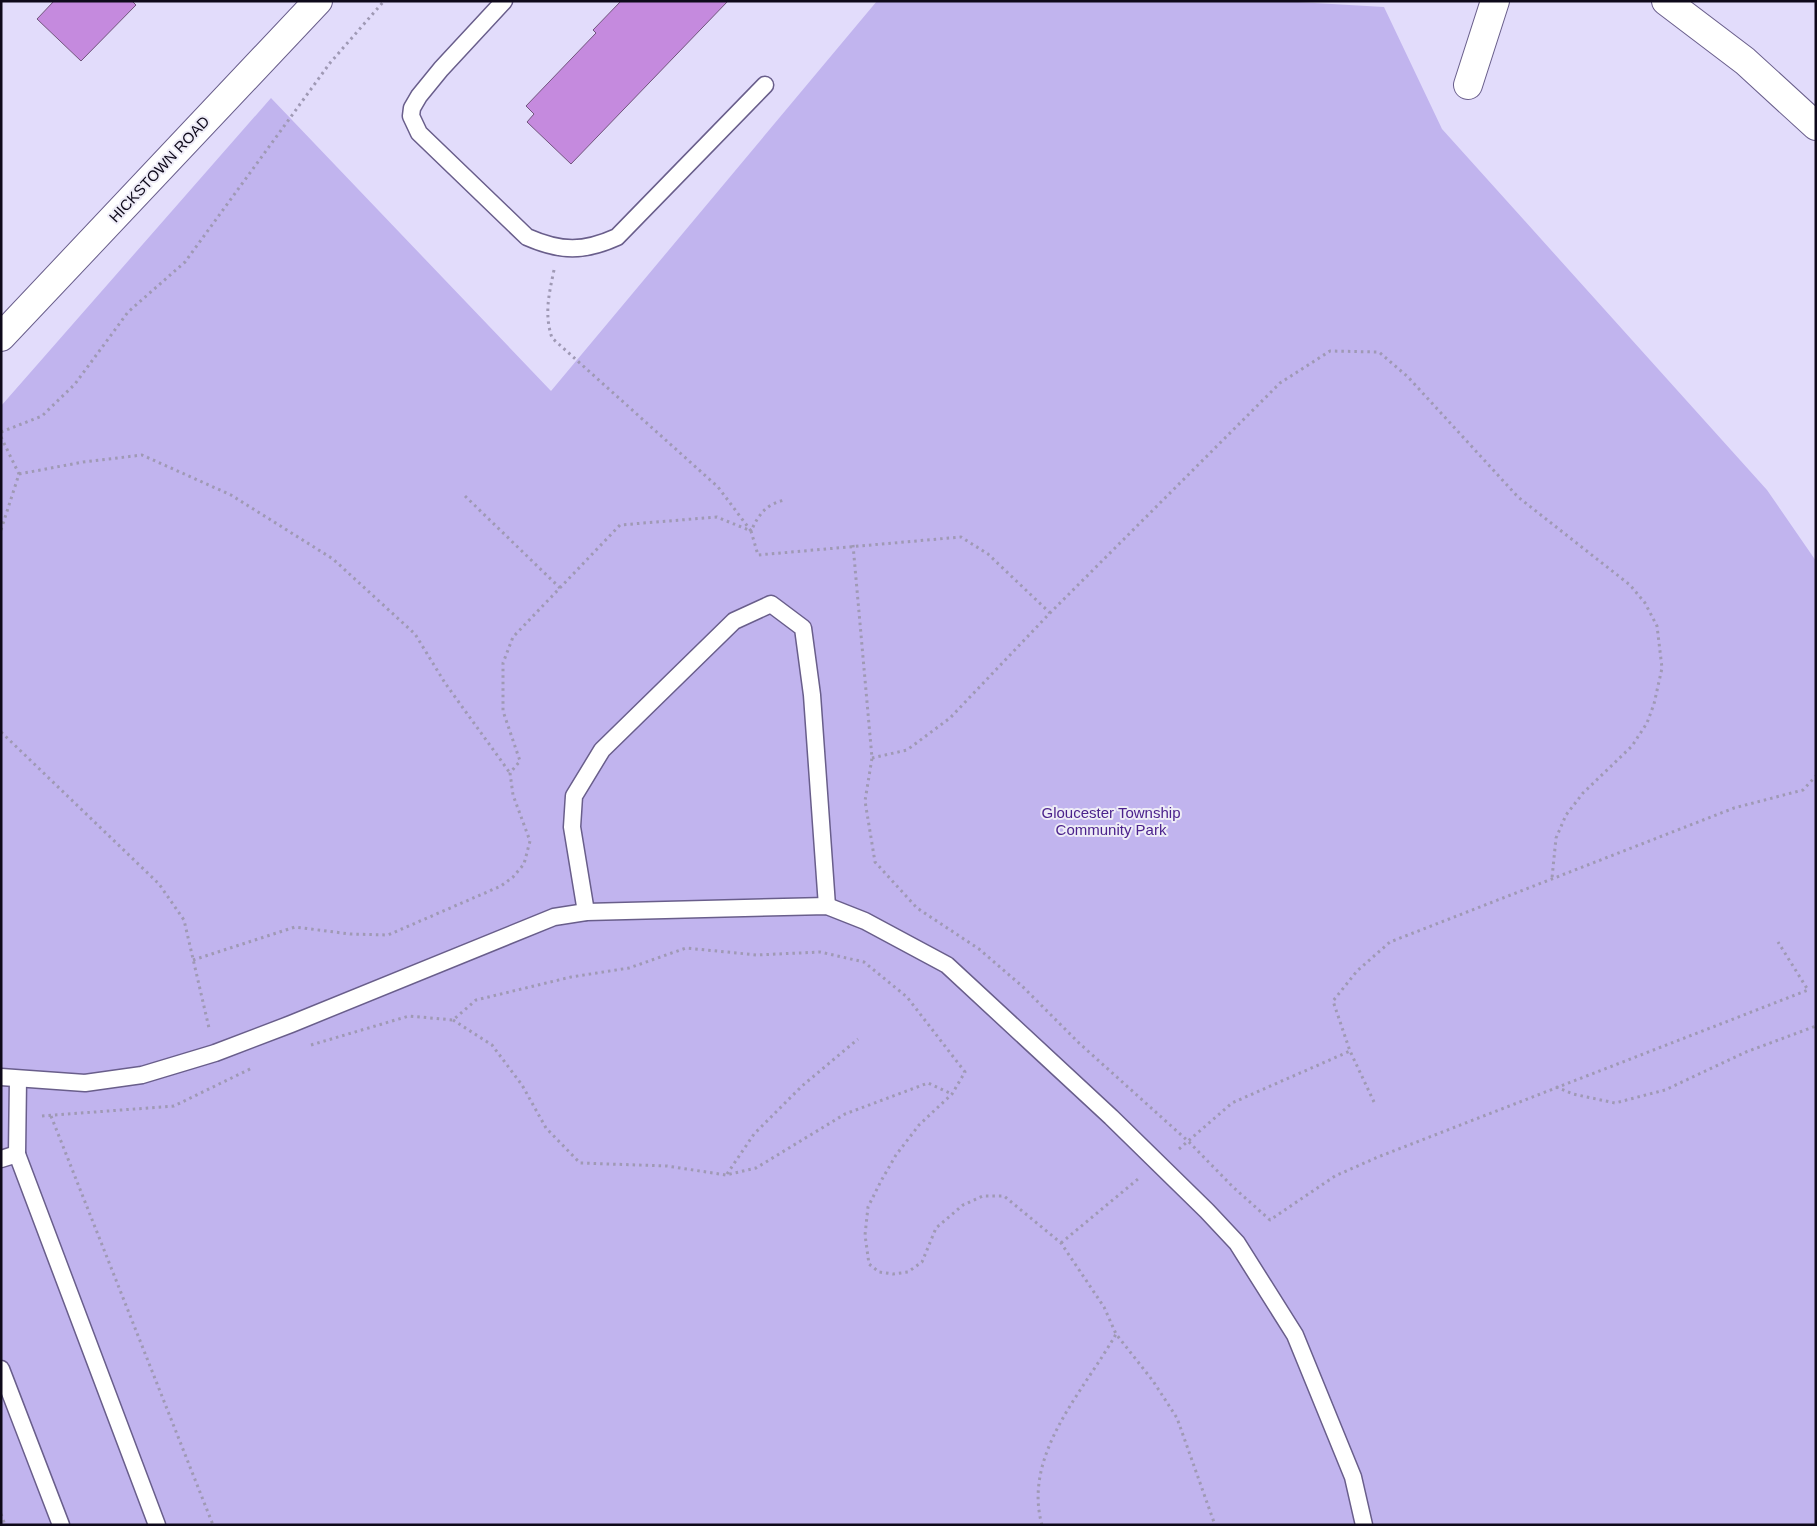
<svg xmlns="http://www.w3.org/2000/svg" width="1817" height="1526" font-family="Arial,sans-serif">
  <rect width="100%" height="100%" fill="#e2dcfb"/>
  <path fill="#c1b4ee" d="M877,1h403l104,6 58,122 325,361 49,71v964h-1815v-1119l270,-308 280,293z"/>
  <g fill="#c58ade" stroke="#71557d">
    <path d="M54,1h78l4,4 -55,56 -44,-42z"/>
    <path d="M621,1h107l-157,163 -44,-42 7,-8 -8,-8 70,-73 -3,-3z"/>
  </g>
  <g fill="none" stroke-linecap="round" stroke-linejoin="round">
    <defs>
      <g id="lane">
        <path d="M504,1l-63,68 -22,27 -7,12 -1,8 8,17 108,104c34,15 57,15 90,0l148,-152"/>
        <path d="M586,912l-14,-85 2,-31 28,-46 132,-129 37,-17 32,24 9,67 15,211"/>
        <path d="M1,1077l84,6 57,-8 73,-22 76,-29 263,-107 32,-5 241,-6 38,15 82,44 164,152 96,94 30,32 58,92 58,142 11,48"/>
        <path d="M17,1154l1,-75"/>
        <path d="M1,1159l16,-5 140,371"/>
        <path d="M1,1369l60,156"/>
      </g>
      <g id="street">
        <path d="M1666,1l79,60 71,65"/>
        <path d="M1468,85l27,-84"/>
      </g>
      <path id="secondary" d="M1,337l317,-336"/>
    </defs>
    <use href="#lane" stroke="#695e8b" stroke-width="19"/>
    <use href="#street" stroke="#695e8b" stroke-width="30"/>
    <use href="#secondary" stroke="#695e8b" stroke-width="30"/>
    <g stroke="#9f99b4" stroke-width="3" stroke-dasharray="2.5 4" stroke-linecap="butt">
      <path d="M554,270c-5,24 -10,44 -2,68l166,149 33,44c8,-17 15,-27 34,-31"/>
      <path d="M1,432l41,-16 33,-32 53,-72 57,-50 145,-199 54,-62"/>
      <path d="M1,437l18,37 -18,56"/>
      <path d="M19,474l64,-12 59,-7 89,40 102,64 82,75 30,49 65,90"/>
      <path d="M465,496l95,92"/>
      <path d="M853,545l19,213 -7,43 10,61 42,46 62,41 43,37 57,57 110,99 44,45 37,33 65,-44 43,-19 430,-167 -30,-48"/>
      <path d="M1,732l158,152 25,36 25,108"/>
      <path d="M872,758l35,-8 43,-32 100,-105 230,-230 50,-32 49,1 29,25 110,120 112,88 15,18 12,23 5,42 -8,36 -7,19 -15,23 -49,47 -17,22 -10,23 -4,40"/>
      <path d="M193,960l102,-33 55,7 38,1 113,-49 12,-9 11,-13 6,-23 -17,-46 -3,-22 10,-12 -17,-50v-48l10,-26 107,-112 97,-8 34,14 7,24 203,-18 27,17 62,59"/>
      <path d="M453,1020l39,25 30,40 24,43 34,35 87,3 59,9 30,-7 89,-54 83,-31 24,11"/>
      <path d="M311,1045l98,-29 44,4 23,-20 95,-23 58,-9 57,-20 71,7 63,-3 44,10 43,35 58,75 -13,22 -33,31 -23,30 -15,26 -13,26 -3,28 4,29 10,8 14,2 15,-2 14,-10 14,-34 27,-23 20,-9h21l57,47 43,64 12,27 37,47 24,37 38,107"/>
      <path d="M1556,1087l17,7 42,9 50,-13 81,-38 70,-26"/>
      <path d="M1374,1102l-24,-51 -17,-50 24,-30 33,-29 344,-134 69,-18 13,-14"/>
      <path d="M42,1116l132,-10 78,-38"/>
      <path d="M51,1116l162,409"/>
      <path d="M1179,1149l53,-46 118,-52"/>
      <path d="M727,1174l27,-40 48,-48 56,-47"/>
      <path d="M1061,1243l77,-64"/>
      <path d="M1,1514l4,11"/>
      <path d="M1042,1525c-20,-71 42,-134 74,-191"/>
    </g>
    <use href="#lane" stroke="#fff" stroke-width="16"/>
    <use href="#street" stroke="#fff" stroke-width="28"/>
    <use href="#secondary" stroke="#fff" stroke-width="28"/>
  </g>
  <g text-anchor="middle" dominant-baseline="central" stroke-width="4" stroke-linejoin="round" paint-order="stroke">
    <g font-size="15" fill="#0e091a" stroke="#eeecf7">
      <text transform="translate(159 169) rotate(-47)">HICKSTOWN ROAD</text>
    </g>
    <g font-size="15" fill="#4b228c" stroke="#eeecf7">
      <text x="1111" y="812">Gloucester Township<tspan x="1111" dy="17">Community Park</tspan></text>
    </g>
  </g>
  <rect width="1817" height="1526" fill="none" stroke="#0e091a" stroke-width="5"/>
</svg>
